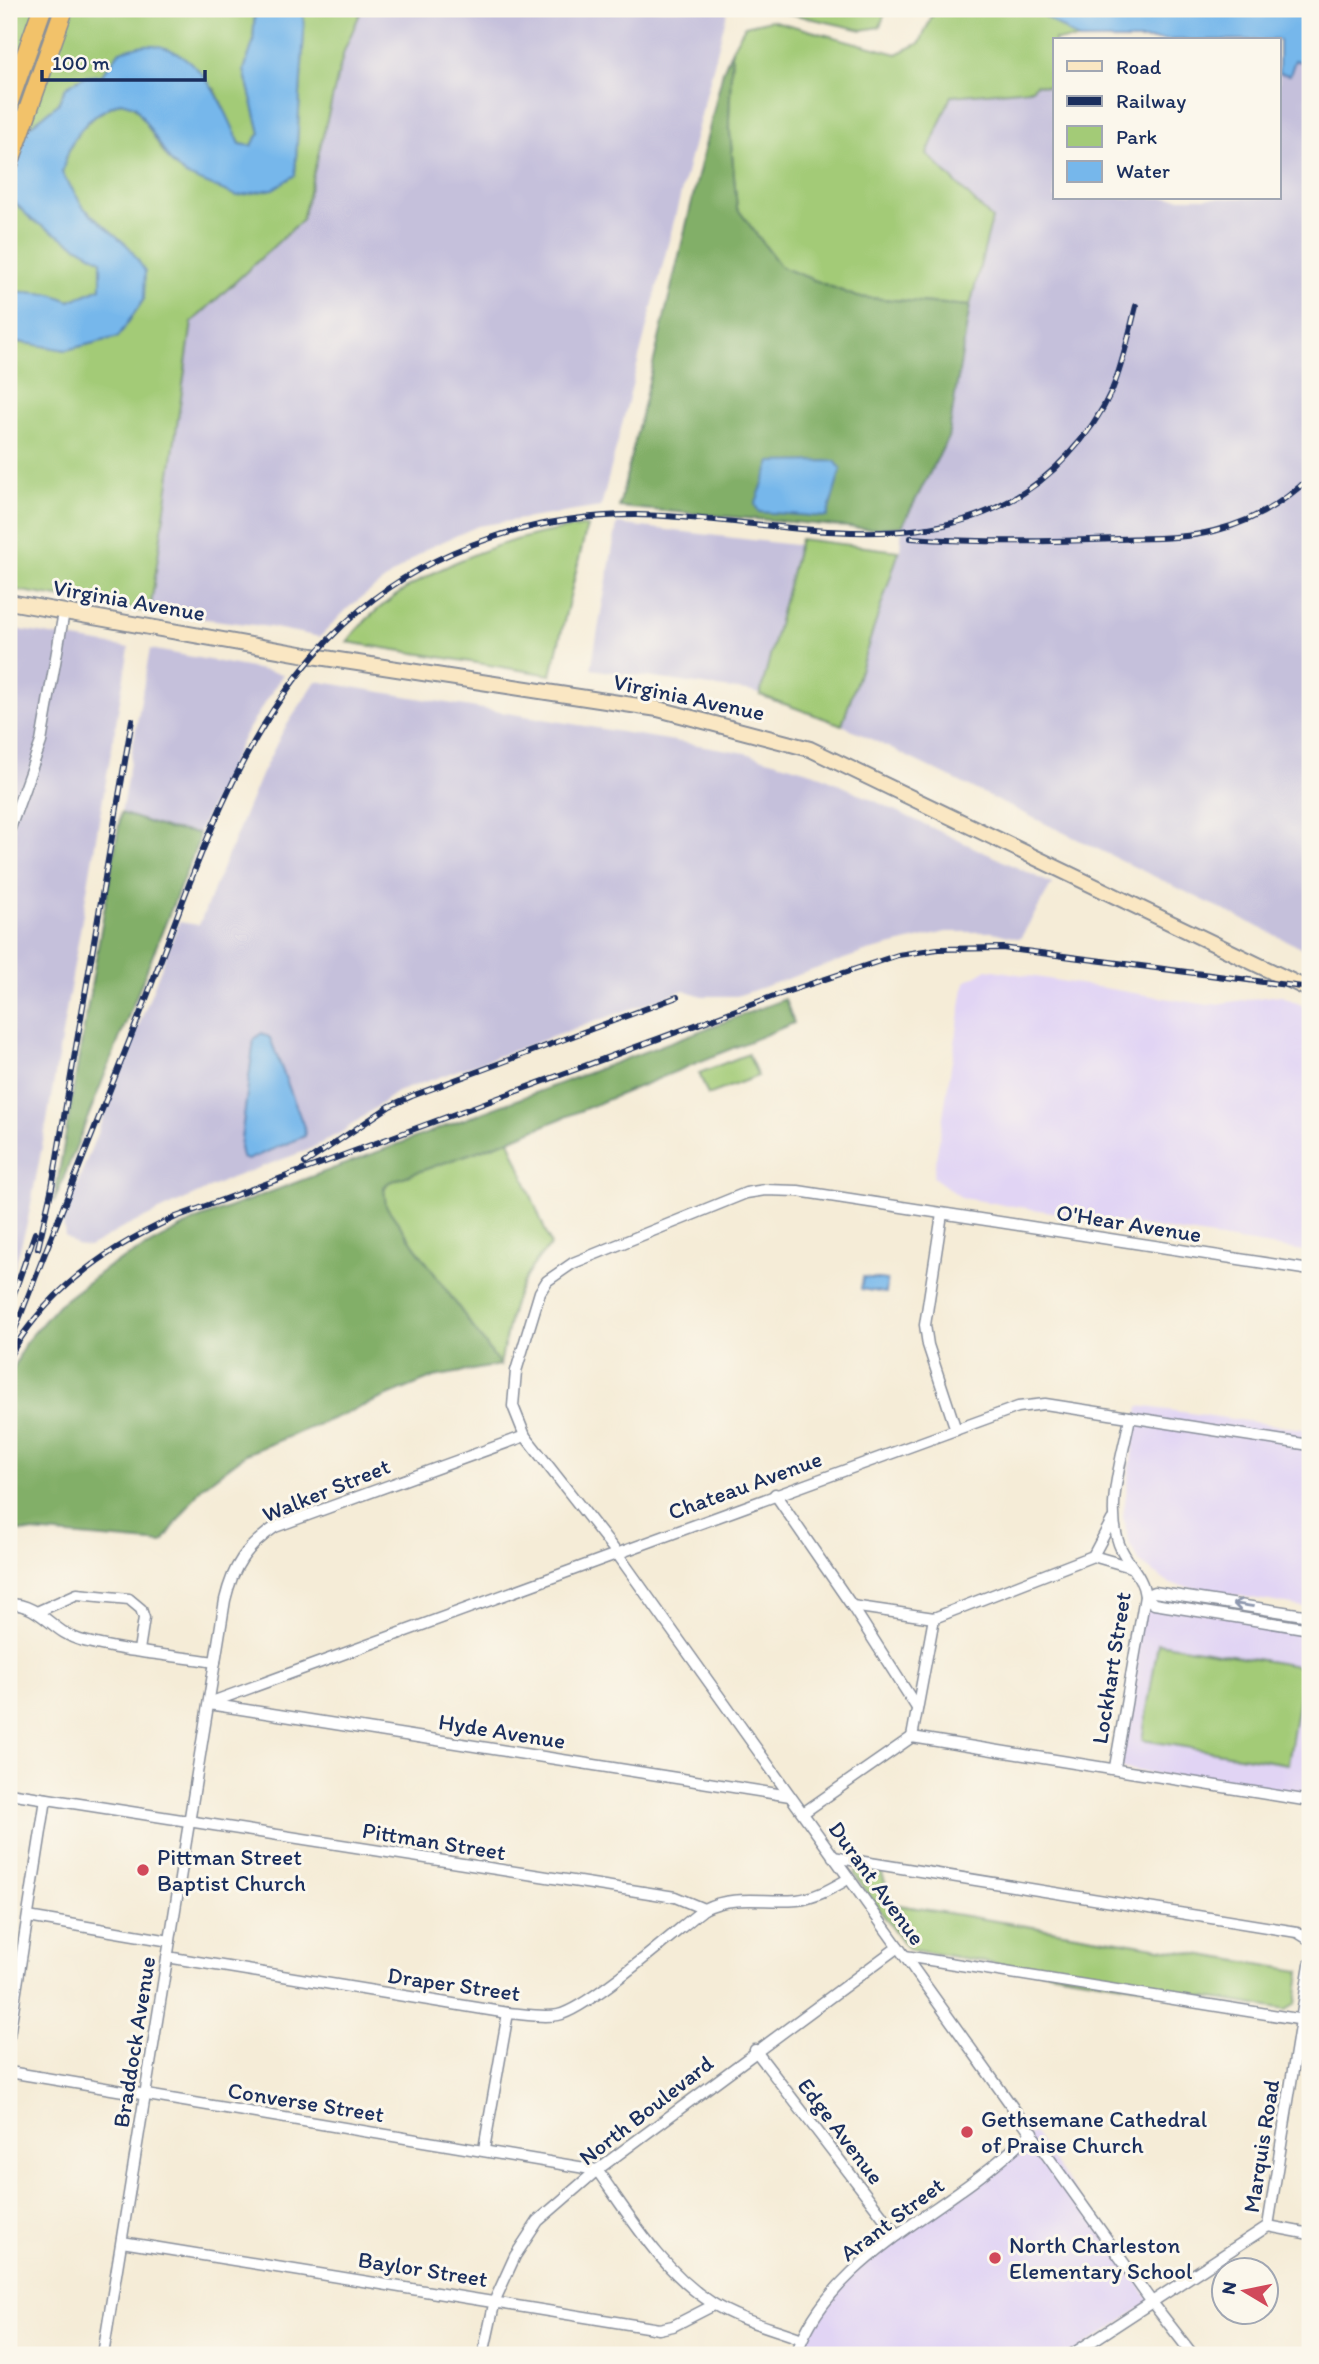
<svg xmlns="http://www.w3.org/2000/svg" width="1319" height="2364" font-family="Itim,sans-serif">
  <rect width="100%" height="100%" fill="#fbf7ec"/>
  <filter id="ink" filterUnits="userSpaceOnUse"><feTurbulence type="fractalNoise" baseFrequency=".0143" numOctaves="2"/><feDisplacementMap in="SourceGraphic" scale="14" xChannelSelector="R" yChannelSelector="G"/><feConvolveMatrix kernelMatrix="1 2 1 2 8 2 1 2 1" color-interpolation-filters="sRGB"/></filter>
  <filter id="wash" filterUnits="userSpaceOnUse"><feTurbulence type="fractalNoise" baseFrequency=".00686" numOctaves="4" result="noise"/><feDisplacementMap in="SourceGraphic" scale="28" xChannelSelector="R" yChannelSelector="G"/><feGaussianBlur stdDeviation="1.57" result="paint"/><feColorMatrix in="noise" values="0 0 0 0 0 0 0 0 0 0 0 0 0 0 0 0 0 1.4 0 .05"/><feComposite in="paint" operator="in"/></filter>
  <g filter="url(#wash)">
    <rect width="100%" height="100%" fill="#f5ecd7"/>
    <g fill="#e1d4f4">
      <path d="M987,969l221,36 72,-10 30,14v243l-348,-54 -29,-21 32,-195z"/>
      <path d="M1139,1406l171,24v178l-140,-24 -30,-21 -10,-18 -7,-29z"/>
      <path d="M1145,1596l9,8 156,25v172l-195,-34z"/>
      <path d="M1033,2132l118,169 -80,54h-275l46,-74z"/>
    </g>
    <g fill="#c5c0db">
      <path d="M362,9h366l-127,498 -123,19 -52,23 -78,59 -28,29 -50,-10 -120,-15 42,-290 110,-102 42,-169z"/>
      <path d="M1295,60l15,5v887l-468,-227 -89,-33 -162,-23 26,-145 177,21 6,-1v-5l100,12 2,-25 46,-88 19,-120 25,-99 -65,-65 24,-58 80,-7 4,-5 20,4v110h224v-125l11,1z"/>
      <path d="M9,628l120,20 -82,473 -20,103 -18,62z"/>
      <path d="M150,649l133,25 -39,62 -46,97 -30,-4 -47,-16z"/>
      <path d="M316,681l430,72 69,20 237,111 -32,55 -27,-7h-47l-78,19 -131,45h-35l-18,-6 -287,102 -55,40 -34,18 -77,28 -108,50 -34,19 -13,-2 -11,-9 -2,-15 116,-299 20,3 62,-150 22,-44z"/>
    </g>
    <g fill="#a3cb77" stroke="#5f7d6a" stroke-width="2">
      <path d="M9,9h246l-2,34 -9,27 16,63 -9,13 -11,-2 -25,-55 -95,-38 -18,24 -19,2 -17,10 -8,17 -49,39z"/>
      <path d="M303,9h59l-18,42 -42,169 -110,102 -42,290 -141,-23v-244l10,-3 47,8 52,-13 26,-38 -15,-52 -45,-39 -22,-35c7,-36 25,-57 59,-71l13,4c14,17 22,38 36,55 28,35 86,17 125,14l9,-142z"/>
      <path d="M769,9h136l-1,3 -18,-2 -6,17 -18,3z"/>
      <path d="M935,9h110l129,31h-119v48l-19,-4 -4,5 -81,7 -24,58 65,65 -22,87 -113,-9 -76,-30 -44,-59 -8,-87 3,-72 13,-23 26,-6 126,34 23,-11z"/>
      <path d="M9,197l23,23 69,40v28l-31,13 -19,-7 -42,-3z"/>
      <path d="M587,526l-36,149 -204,-33c49,-66 160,-108 240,-116z"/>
      <path d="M800,539l99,12 -57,174 -82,-30z"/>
      <path d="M748,1054l10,22 -50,19 -9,-22z"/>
      <path d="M509,1140l42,105c-38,37 -41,71 -51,120l-114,-159c-3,-10 -4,-17 3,-24z"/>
      <path d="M1158,1643l146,24 -16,97 -146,-24z"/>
      <path d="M864,1866l17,5 12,33 407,67 -4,33 -10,6 -374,-60 -8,-6 -50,-70 4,-7z"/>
    </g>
    <g fill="#82af68" stroke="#4e6f63" stroke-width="2">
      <path d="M732,49l-3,72 8,87 44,59 76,30 113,9 -22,132 -46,88 -32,3 -251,-22 104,-436z"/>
      <path d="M121,813l47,16 30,4v9l-144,360z"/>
      <path d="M785,999l9,24 -285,117 -120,42 -5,5 2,19 114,159 -66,12 -188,77 -45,34 -39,55 -153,-13v-151l16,-36 33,-38 50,-38 88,-47z"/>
    </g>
    <g fill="#76b7eb" stroke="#4873a4" stroke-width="2">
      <path d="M255,9h48l1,24 -9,142 -22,14 -36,7 -52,-21 -14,-13 -36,-56 -14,-4c-34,13 -52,35 -59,71l22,35 45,39 16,24 -1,28 -26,38 -52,13 -47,-8 -10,3v-54l42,3 19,7 31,-13v-28l-69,-40 -23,-23v-54l49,-39 8,-17 17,-10 19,-2 18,-24c9,-2 23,-8 33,-6 48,6 70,60 87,99l11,2 9,-13 -16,-63 9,-27z"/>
      <path d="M1035,9h275v56l-15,-5 -5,15 -11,-2v-33h-200z"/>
      <path d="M835,461l6,8 -14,48 -68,-5 -4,-7 16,-43z"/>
      <path d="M262,1033l8,5 34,89 1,9 -58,24 -5,-2 -2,-11 14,-108z"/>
      <path d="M863,1277l24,3 -1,13 -25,-4z"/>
    </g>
  </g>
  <g filter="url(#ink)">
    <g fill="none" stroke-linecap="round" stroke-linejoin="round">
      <defs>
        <g id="minor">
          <path d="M9,831l32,-89 23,-130"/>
          <path d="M942,1214l-17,111 3,20 28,85"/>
          <path d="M775,1494l77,112 65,102"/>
          <path d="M1093,1556l19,-36"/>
          <path d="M9,1604c32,0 43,28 71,36 43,12 91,15 135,22"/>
          <path d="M852,1606l82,12 159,-62 38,11"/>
          <path d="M39,1611l38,-17 52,5 12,10 3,9 -5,32"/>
          <path d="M1310,1616l-156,-24 -9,4 9,8 156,25"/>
          <path d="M209,1703l809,-296 27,-3 265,41"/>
          <path d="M209,1704l581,92"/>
          <path d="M912,1737l22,-119"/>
          <path d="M1115,1767l30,-171c-2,-21 -19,-33 -26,-52 -14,-39 4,-87 11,-127"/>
          <path d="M9,1793l666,104 29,12c28,-15 62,-6 93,-9 19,-2 35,-12 51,-21"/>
          <path d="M803,1813l109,-76 398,64"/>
          <path d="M833,1857l464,75 13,8"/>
          <path d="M28,1917l142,24"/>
          <path d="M905,1956l405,65"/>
          <path d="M167,1957l341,56c15,1 35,5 50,2 30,-6 118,-84 146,-106"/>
          <path d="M9,2036l37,-237"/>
          <path d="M755,2050l142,185"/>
          <path d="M9,2072l588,98c34,48 65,101 115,133 26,17 61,25 90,36"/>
          <path d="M484,2149l24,-136"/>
          <path d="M1268,2226l42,8"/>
          <path d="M122,2242l537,87 14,-3 41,-21"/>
          <path d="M103,2355l122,-755c8,-34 21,-53 50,-73l250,-91"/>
          <path d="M483,2355l12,-55 20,-44 23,-35 59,-51 301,-223"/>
          <path d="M796,2355c26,-77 103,-120 165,-165 25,-17 49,-38 72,-58"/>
          <path d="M1071,2355l197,-129 42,-262"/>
          <path d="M1193,2355l-42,-54 -535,-749 -91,-116 -12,-30 3,-35 24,-79 7,-11 26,-18 173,-70 19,-3 33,1 512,79"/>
        </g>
        <path id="secondary" d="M9,602l303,54 346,53 152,40 500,241"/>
        <g id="motorway">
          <path d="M9,102l33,-93"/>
          <path d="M9,164l55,-155"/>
        </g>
      </defs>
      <use href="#minor" stroke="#888e9a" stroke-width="13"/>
      <use href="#secondary" stroke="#888e9a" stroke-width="18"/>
      <use href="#motorway" stroke="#888e9a" stroke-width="21"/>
      <use href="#minor" stroke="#fff" stroke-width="10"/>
      <use href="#secondary" stroke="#fae7c3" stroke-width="14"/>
      <use href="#motorway" stroke="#f2c26a" stroke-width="18"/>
      <defs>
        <g id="rail">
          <path d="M911,538c69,5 137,4 207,1 32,-1 65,0 96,-8 36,-9 70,-28 96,-54"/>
          <path d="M305,1163l85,-57 22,-10 265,-99"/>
          <path d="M38,1248l14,-61 80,-467"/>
          <path d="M9,1308l26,-75"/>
          <path d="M9,1345c44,-114 90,-227 135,-341 54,-139 98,-295 216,-394 76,-64 177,-95 276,-95 146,1 318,65 432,-60 18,-19 33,-41 44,-65 11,-26 17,-56 24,-84"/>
          <path d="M9,1357c37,-66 99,-110 167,-140l598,-221 124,-41 40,-6 64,-1 308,40"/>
        </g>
      </defs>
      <use href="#rail" stroke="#1b2f5e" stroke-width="6"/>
      <use href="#rail" stroke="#fbf7ec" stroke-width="3.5" stroke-dasharray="10" stroke-linecap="butt"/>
    </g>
    <defs><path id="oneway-shaft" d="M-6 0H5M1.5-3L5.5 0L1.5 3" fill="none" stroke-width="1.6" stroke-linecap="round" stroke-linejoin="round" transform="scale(1.75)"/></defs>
    <use stroke="#8d97ae" href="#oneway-shaft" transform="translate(1243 1605) rotate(-171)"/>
  </g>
  <g fill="#d1495b" stroke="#fbf7ec" stroke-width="2.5">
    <circle cx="143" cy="1870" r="7"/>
    <circle cx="967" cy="2132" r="7"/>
    <circle cx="995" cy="2258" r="7"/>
  </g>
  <g text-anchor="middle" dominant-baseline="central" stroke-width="6" stroke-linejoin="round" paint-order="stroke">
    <g font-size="23" fill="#1b2f5e" stroke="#fbf7ec">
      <text transform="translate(129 600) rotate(10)">Virginia Avenue</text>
      <text transform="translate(689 697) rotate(12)">Virginia Avenue</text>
      <text transform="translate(1129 1223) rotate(9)">O'Hear Avenue</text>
      <text transform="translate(745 1485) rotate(-20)">Chateau Avenue</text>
      <text transform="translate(326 1490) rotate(-22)">Walker Street</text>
      <text transform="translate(1111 1668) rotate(-81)">Lockhart Street</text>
      <text transform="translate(502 1731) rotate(9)">Hyde Avenue</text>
      <text transform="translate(434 1841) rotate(9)">Pittman Street</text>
      <text transform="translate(877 1883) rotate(54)">Durant Avenue</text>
      <text transform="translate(454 1984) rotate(8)">Draper Street</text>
      <text transform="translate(134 2042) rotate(-81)">Braddock Avenue</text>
      <text transform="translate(306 2102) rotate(9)">Converse Street</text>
      <text transform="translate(646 2110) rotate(-38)">North Boulevard</text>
      <text transform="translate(841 2131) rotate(53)">Edge Avenue</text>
      <text transform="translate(1261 2146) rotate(-81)">Marquis Road</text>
      <text transform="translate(892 2219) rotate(-37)">Arant Street</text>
      <text transform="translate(423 2269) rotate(9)">Baylor Street</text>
    </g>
    <g font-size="23" fill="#1b2f5e" stroke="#fbf7ec" text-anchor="start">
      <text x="157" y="1857">Pittman Street<tspan x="157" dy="26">Baptist Church</tspan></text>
      <text x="981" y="2119">Gethsemane Cathedral<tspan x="981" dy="26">of Praise Church</tspan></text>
      <text x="1009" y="2245">North Charleston<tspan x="1009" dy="26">Elementary School</tspan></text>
    </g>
  </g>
  <rect width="1319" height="2364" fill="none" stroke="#fbf7ec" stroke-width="35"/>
  <rect x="1053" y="38" width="228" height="161" fill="#fbf7ec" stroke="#a1a7b3" stroke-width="2"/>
  <rect x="1067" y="61" width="35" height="10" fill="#fae7c3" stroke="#a1a7b3" stroke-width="2"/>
  <text x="1116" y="74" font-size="21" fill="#1b2f5e">Road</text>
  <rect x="1067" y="96" width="35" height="10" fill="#1b2f5e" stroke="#a1a7b3" stroke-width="2"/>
  <text x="1116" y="108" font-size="21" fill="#1b2f5e">Railway</text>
  <rect x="1067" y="126" width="35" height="21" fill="#a3cb77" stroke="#a1a7b3" stroke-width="2"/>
  <text x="1116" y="144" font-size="21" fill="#1b2f5e">Park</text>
  <rect x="1067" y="161" width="35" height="21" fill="#76b7eb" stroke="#a1a7b3" stroke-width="2"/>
  <text x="1116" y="178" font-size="21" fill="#1b2f5e">Water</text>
  <g transform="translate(1245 2291) rotate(280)"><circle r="33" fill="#fbf7ec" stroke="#a1a7b3" stroke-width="2"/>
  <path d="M0-5L12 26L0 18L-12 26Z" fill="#d1495b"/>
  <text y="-10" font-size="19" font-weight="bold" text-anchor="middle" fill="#1b2f5e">N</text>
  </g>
  <path d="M42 70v10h163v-10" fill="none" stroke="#1b2f5e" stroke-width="3.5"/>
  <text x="52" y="70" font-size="21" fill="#1b2f5e" stroke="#fbf7ec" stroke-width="5" paint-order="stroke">100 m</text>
</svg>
